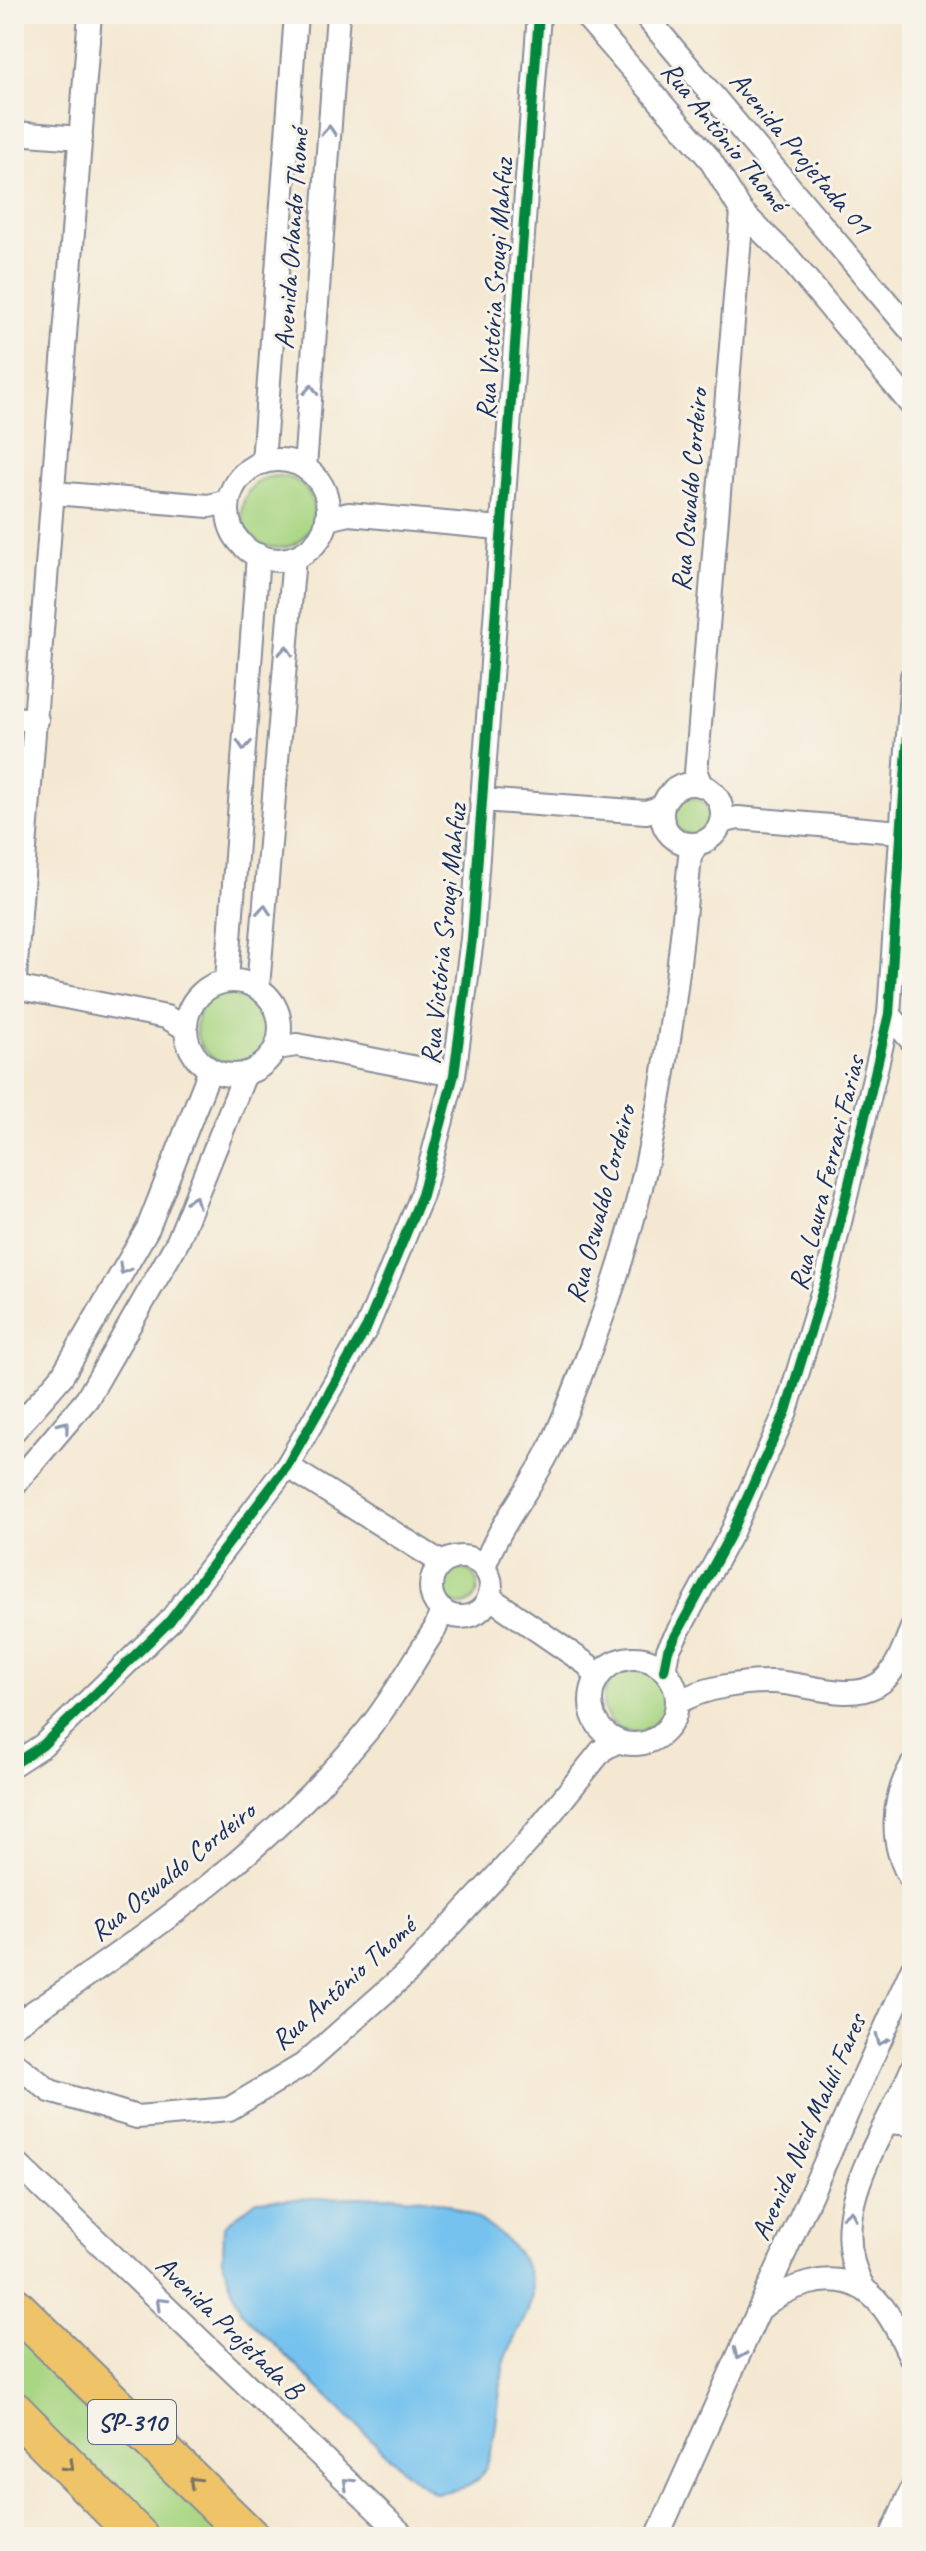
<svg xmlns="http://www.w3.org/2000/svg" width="926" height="2551" font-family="Caveat,sans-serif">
  <rect width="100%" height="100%" fill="#f7f3e8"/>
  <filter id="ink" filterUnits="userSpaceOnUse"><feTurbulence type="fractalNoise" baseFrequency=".0125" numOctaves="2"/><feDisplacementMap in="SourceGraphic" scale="16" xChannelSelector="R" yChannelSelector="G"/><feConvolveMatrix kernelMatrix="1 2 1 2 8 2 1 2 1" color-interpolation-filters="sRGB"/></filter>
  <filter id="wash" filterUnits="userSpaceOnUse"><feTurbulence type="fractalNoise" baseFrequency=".006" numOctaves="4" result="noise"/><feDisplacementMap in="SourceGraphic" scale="32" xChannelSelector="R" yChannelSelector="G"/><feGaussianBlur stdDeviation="1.8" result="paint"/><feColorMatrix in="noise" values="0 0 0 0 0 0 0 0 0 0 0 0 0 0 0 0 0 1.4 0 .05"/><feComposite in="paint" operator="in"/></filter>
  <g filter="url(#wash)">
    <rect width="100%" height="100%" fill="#f4e8d2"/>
    <g fill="#a9d683" stroke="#628270" stroke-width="2">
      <circle cx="278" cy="512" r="36"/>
      <circle cx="691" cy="816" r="18"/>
      <circle cx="233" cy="1027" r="37"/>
      <circle cx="460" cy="1587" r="18"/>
      <circle cx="634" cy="1701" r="31"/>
      <path d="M14,2318l225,219h-83l-142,-139z"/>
    </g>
    <path fill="#74c2ee" stroke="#4878a6" stroke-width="2" d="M392,2196c14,2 30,2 43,5 41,10 109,53 95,103 -6,21 -21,39 -26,61 -7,28 -6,93 -25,113 -10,12 -31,13 -45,15l-28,-20 -165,-161 -18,-48 1,-38 33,-26z"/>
  </g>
  <g filter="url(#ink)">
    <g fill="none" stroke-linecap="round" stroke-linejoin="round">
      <defs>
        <g id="street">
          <path d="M584,14l125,144 33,54 46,45 124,149"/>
          <path d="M644,14l268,318"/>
          <path d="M14,133l67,5"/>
          <circle cx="278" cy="510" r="50"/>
          <path d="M263,462l33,-448"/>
          <path d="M305,468l33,-454"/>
          <path d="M54,493l155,13 19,-5"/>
          <path d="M327,519l22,-5 150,14"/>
          <path d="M14,718l23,2"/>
          <circle cx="692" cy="814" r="30"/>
          <path d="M701,785l-5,-12 46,-561"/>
          <path d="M481,800l165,12 16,-5"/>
          <path d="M721,822l17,-4 162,14"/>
          <path d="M227,980l31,-425"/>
          <circle cx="233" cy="1028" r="47"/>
          <path d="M15,987l151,30 19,11"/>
          <path d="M258,987l36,-430"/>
          <path d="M14,990l76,-976"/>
          <path d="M889,1014l23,27"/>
          <path d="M276,1048l21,-3 157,30"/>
          <path d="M14,1431l48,-55 86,-148 62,-158"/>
          <path d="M287,1466l155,97"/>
          <path d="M14,1485l73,-86 91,-158 67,-167"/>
          <circle cx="461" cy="1587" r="30"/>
          <path d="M484,1567c15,-42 45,-76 65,-116 21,-45 39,-95 56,-142 52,-145 71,-300 85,-453l7,-12"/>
          <path d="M489,1597l99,68 9,13"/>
          <circle cx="634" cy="1701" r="43"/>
          <path d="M664,1670l4,-20 64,-118 54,-121 42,-138 61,-259 23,-338"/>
          <path d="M678,1702c26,-14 65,-21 96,-20 31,1 74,20 103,3 19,-10 27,-39 35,-57"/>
          <path d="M14,1764l29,-19 126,-123 118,-156 80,-139 55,-132 32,-120 18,-136 67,-925"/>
          <path d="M912,1765c-21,36 -23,80 0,116"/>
          <path d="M14,2025c128,-85 256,-175 354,-295 25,-31 45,-68 67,-101l7,-19"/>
          <path d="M14,2063l36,28 87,26 92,-8 74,-44 106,-94 119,-129 74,-92 16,-9"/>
          <path d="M888,2122l24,2"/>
          <path d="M14,2161l391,376"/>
          <path d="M864,2289c-43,-74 19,-151 48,-220"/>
          <path d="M760,2309c25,-22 70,-40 103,-20 23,13 38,48 49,71"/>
          <path d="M657,2537l255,-568"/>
          <path d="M891,2537l21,-48"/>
        </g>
        <g id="highway">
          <path d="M14,2306l236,231"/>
          <path d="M14,2411l125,126"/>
        </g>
      </defs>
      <use href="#street" stroke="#888c98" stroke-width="26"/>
      <use href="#highway" stroke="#888c98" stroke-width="42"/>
      <use href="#street" stroke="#fff" stroke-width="22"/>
      <use href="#highway" stroke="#efc469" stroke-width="38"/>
      <defs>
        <g id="cycleway">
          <path d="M664,1670l4,-20 64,-118 54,-121 42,-138 61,-259 23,-338"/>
          <path d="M14,1764l29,-19 126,-123 118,-156 80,-139 55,-132 32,-120 18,-136 67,-925"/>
        </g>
      </defs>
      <use href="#cycleway" stroke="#f7f3e8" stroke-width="15"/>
      <use href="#cycleway" stroke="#00873e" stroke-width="10"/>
    </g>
    <defs><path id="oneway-chevron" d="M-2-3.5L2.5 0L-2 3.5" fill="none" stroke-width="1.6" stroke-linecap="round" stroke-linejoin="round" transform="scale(2)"/></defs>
    <g stroke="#8d97ae">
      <use href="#oneway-chevron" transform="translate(329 131) rotate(-86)"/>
      <use href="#oneway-chevron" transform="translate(311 390) rotate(-86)"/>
      <use href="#oneway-chevron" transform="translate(286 651) rotate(-85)"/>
      <use href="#oneway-chevron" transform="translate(244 745) rotate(94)"/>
      <use href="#oneway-chevron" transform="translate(264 910) rotate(-85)"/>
      <use href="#oneway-chevron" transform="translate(194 1201) rotate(-68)"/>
      <use href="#oneway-chevron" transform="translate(124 1269) rotate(120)"/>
      <use href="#oneway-chevron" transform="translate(64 1426) rotate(-50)"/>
      <use href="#oneway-chevron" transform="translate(881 2040) rotate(114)"/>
      <use href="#oneway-chevron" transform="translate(850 2215) rotate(-78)"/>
      <use href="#oneway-chevron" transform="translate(161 2303) rotate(-136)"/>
      <use href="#oneway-chevron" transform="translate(739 2354) rotate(114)"/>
      <use href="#oneway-chevron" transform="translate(348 2483) rotate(-136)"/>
    </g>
    <g stroke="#7a7263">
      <use href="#oneway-chevron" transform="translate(69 2466) rotate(45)"/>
      <use href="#oneway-chevron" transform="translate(194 2482) rotate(-136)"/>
    </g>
  </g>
  <g text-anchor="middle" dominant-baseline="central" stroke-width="6" stroke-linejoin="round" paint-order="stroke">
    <rect fill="#f7f3e8" stroke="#5d6a87" stroke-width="2" x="88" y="2400" width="88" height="44" rx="6"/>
    <g font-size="26" font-weight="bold" fill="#1b2f5e">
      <text x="132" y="2422">SP-310</text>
    </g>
    <g font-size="28" fill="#1b2f5e" stroke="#f7f3e8">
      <text transform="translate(725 136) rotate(51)">Rua Antônio Thomé</text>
      <text transform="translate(801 153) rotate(50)">Avenida Projetada 01</text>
      <text transform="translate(291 239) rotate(-86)">Avenida Orlando Thomé</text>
      <text transform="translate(494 289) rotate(-86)">Rua Victória Srougi Mahfuz</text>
      <text transform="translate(689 490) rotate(-85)">Rua Oswaldo Cordeiro</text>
      <text transform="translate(443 934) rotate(-84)">Rua Victória Srougi Mahfuz</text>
      <text transform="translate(826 1173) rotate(-76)">Rua Laura Ferrari Farias</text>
      <text transform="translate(600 1204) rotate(-75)">Rua Oswaldo Cordeiro</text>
      <text transform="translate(172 1871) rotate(-39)">Rua Oswaldo Cordeiro</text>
      <text transform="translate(343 1983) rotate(-42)">Rua Antônio Thomé</text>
      <text transform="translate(808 2127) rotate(-66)">Avenida Neid Maluli Fares</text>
      <text transform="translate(230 2327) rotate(44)">Avenida Projetada B</text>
    </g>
  </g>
  <rect width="926" height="2551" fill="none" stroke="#f7f3e8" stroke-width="48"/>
</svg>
